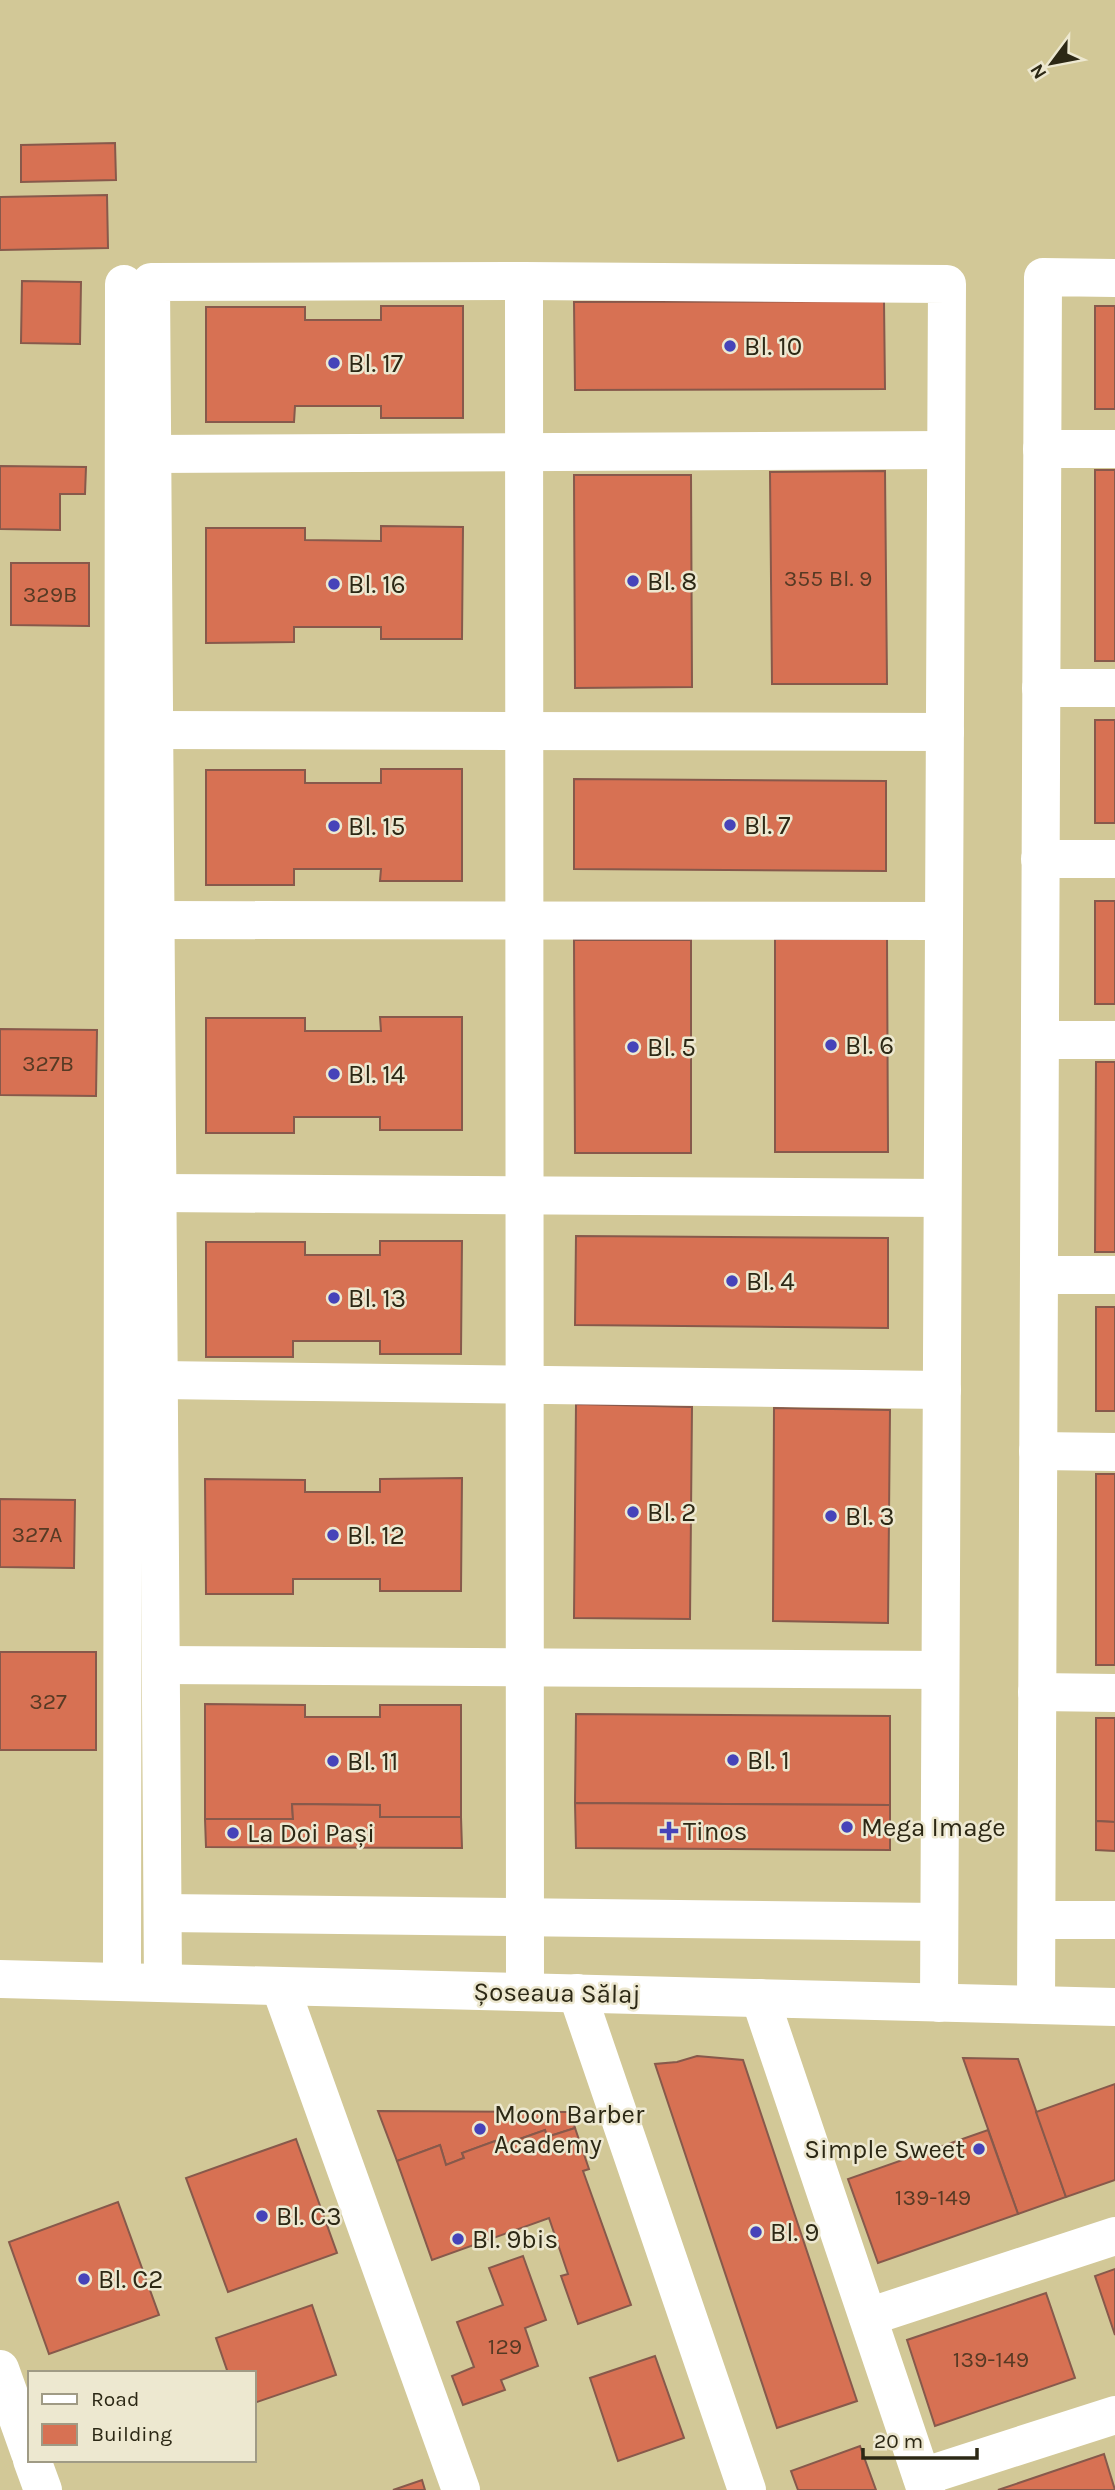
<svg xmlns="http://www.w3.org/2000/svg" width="1115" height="2490" font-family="Karla,sans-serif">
  <rect width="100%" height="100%" fill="#d2c897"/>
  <g fill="#d77153" stroke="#87594b" stroke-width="2">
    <path d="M115,143l1,37 -95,2v-37z"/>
    <path d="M107,195l1,53 -108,2v-53z"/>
    <path d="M22,281l59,1 -1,62 -59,-1z"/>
    <path d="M884,301l1,88 -310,1 -1,-88z"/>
    <path d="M381,306h82v112h-82v-12h-86l-1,16h-88v-115h99v13h76z"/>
    <rect x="1095" y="306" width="20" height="103"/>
    <path d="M0,466l86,1 -1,27h-25v36l-60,-1z"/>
    <rect x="1095" y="470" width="20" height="191"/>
    <path d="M885,471l2,213h-115l-2,-212z"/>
    <path d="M574,475h117l1,212 -117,1z"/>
    <path d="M381,526l82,1 -1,112h-81v-12h-87v15l-88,1v-115h99v12l76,1z"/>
    <path d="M11,563h78v63l-78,-1z"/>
    <rect x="1095" y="720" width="20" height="103"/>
    <path d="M381,769h81v112h-82l1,-12h-87v16h-88v-115h99v13h76z"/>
    <path d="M574,779l312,2v90l-312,-2z"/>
    <rect x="1095" y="901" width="20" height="103"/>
    <path d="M775,939h112l1,213h-113z"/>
    <path d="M574,940h117v213h-116z"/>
    <path d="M380,1017h82v113h-82v-13h-86v16h-88v-115h99v13h76z"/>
    <path d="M0,1029l97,1 -1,66 -96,-1z"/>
    <path d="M1096,1062h19v190h-20z"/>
    <path d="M576,1236l312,2v90l-313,-3z"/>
    <path d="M380,1241h82l-1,113h-81v-13h-87v16h-87v-115h99v13h75z"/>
    <rect x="1096" y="1307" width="19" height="104"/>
    <path d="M576,1404l116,3 -2,212 -116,-1z"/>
    <path d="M774,1408l116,2 -2,213 -115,-2z"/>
    <rect x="1096" y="1474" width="19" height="191"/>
    <path d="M462,1478l-1,113h-81v-12h-87v15h-87l-1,-115 100,1v12h75v-13z"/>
    <path d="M0,1499l75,1 -1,68 -74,-1z"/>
    <rect x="0" y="1652" width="96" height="98"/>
    <path d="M205,1704l100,1v12h75v-12h81v112h-81v-12l-88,-1 1,15h-88z"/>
    <path d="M576,1714l314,2v89l-315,-2z"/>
    <path d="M1096,1718h19v104l-19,-1z"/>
    <path d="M575,1803l315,2v45l-314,-2z"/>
    <path d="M292,1804l88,1v12h81l1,31 -256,-1 -1,-28h88z"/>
    <path d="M1096,1821l19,1v29l-19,-1z"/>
    <path d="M697,2056l46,4 114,341 -80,27 -122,-364 22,-2z"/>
    <path d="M963,2058l55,1 48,138 -48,17z"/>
    <path d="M1115,2084v96l-49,17 -30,-85z"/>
    <path d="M378,2111l192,1 5,16 -28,9 -2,-7 -48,17 -2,-6 -33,12 2,5 -18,7 -6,-20 -43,16z"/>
    <path d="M575,2128l14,41 -6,2 48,134 -53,19 -17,-48 7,-2 -19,-56 -117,42 -35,-99 43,-16 6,20 18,-7 -2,-5 33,-12 2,6 48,-17 2,7z"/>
    <path d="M988,2130l30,84 -140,49 -30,-84z"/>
    <path d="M296,2139l41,114 -109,39 -42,-114z"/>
    <path d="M118,2202l41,113 -110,39 -40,-112z"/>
    <path d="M523,2256l23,64 -21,8 13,38 -37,14 4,10 -42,15 -11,-29 22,-9 -17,-45 46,-17 -14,-37z"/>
    <path d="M1115,2269v66l-20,-59z"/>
    <path d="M1046,2293l29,85 -140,48 -28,-86z"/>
    <path d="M312,2305l24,70 -82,28v-30h-26l-12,-35z"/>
    <path d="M655,2356l29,82 -66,23 -28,-83z"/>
    <path d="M860,2446l16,44h-78l-7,-19z"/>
    <path d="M1104,2454l11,36h-117z"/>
    <path d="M422,2480l3,10h-32z"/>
  </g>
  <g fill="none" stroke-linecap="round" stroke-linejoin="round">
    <g stroke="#fff" stroke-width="38">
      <path d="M524,281l1,1711"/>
      <path d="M1042,449h73"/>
      <path d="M152,454l794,-4"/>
      <path d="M1041,688h74"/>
      <path d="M155,730l790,2"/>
      <path d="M1040,859h75"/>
      <path d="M156,920l788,1"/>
      <path d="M1040,1040h75"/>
      <path d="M158,1193l784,5"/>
      <path d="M1039,1275h76"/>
      <path d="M159,1380l783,10"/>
      <path d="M1038,1451l77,1"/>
      <path d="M161,1665l779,5"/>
      <path d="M1037,1692l78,1"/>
      <path d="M163,1913l776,9"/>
      <path d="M1037,1920h78"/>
      <path d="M0,1979l1115,28"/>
      <path d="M122,1982l2,-1698"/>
      <path d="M163,1983l-12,-1701 373,-1 423,3 -8,1719"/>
      <path d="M280,1986l181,504"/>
      <path d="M577,1993l170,497"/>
      <path d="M760,1998l166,492"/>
      <path d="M1036,2005l7,-1728 72,1"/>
      <path d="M868,2317l247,-81"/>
      <path d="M0,2369l30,84"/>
      <path d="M32,2460l11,30"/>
      <path d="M922,2477l193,-62"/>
    </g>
  </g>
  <g fill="#4643b9" stroke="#ede8d0" stroke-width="2.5">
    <circle cx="730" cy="346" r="7"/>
    <circle cx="334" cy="363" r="7"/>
    <circle cx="633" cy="581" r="7"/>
    <circle cx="334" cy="584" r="7"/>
    <circle cx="730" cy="825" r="7"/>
    <circle cx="334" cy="826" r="7"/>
    <circle cx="831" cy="1045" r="7"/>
    <circle cx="633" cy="1047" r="7"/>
    <circle cx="334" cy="1074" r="7"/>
    <circle cx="732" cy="1281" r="7"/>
    <circle cx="334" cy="1298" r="7"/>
    <circle cx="633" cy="1512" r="7"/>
    <circle cx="831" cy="1516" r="7"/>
    <circle cx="333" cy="1535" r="7"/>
    <circle cx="733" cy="1760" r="7"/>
    <circle cx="333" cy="1761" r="7"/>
    <circle cx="847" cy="1827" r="7"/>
    <path d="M665.5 1820.5h7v7h7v7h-7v7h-7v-7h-7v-7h7z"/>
    <circle cx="233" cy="1833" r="7"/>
    <circle cx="480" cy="2129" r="7"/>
    <circle cx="979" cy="2149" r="7"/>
    <circle cx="262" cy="2216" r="7"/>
    <circle cx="756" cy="2232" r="7"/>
    <circle cx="458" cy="2239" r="7"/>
    <circle cx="84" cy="2279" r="7"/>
  </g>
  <g text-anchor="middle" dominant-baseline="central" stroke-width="5" stroke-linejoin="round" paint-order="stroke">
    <g font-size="23" fill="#573a24">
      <text x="828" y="578">355 Bl. 9</text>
      <text x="50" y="594">329B</text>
      <text x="48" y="1063">327B</text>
      <text x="37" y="1534">327A</text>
      <text x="48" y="1701">327</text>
      <text x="933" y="2197">139-149</text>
      <text x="505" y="2346">129</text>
      <text x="991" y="2359">139-149</text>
    </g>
    <g font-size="26" fill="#2c2815" stroke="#ede8d0" text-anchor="start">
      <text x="744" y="346">Bl. 10</text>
      <text x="348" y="363">Bl. 17</text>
      <text x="647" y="581">Bl. 8</text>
      <text x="348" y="584">Bl. 16</text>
      <text x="744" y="825">Bl. 7</text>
      <text x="348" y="826">Bl. 15</text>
      <text x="845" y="1045">Bl. 6</text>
      <text x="647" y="1047">Bl. 5</text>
      <text x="348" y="1074">Bl. 14</text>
      <text x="746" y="1281">Bl. 4</text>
      <text x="348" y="1298">Bl. 13</text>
      <text x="647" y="1512">Bl. 2</text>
      <text x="845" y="1516">Bl. 3</text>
      <text x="347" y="1535">Bl. 12</text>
      <text x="747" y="1760">Bl. 1</text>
      <text x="347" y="1761">Bl. 11</text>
      <text x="861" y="1827">Mega Image</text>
      <text x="683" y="1831">Tinos</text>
      <text x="247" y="1833">La Doi Pași</text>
      <text x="494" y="2114">Moon Barber<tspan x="494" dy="30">Academy</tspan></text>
      <text x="965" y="2149" text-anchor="end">Simple Sweet</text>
      <text x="276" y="2216">Bl. C3</text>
      <text x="770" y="2232">Bl. 9</text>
      <text x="472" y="2239">Bl. 9bis</text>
      <text x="98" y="2279">Bl. C2</text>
    </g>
    <g font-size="26" fill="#2c2815" stroke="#ede8d0">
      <text transform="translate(557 1993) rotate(1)">Șoseaua Sălaj</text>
    </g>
  </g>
  <rect x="28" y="2371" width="228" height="91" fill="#ede8d0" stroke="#a09b85" stroke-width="2"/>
  <rect x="42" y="2394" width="35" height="10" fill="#ffffff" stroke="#a09b85" stroke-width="2"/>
  <text x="91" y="2406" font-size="21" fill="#2c2815">Road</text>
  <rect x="42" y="2424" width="35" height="21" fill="#d77153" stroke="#a09b85" stroke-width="2"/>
  <text x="91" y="2441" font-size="21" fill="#2c2815">Building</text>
  <g transform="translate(1052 63) rotate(238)" stroke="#ede8d0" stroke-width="5" paint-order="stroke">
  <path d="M0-5L12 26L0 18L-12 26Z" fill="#2c2815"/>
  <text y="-10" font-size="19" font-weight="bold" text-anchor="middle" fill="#2c2815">N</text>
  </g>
  <path d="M863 2448v10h114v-10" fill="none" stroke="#2c2815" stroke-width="3.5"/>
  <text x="874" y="2448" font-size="21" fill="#2c2815" stroke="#ede8d0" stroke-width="5" paint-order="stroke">20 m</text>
</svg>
